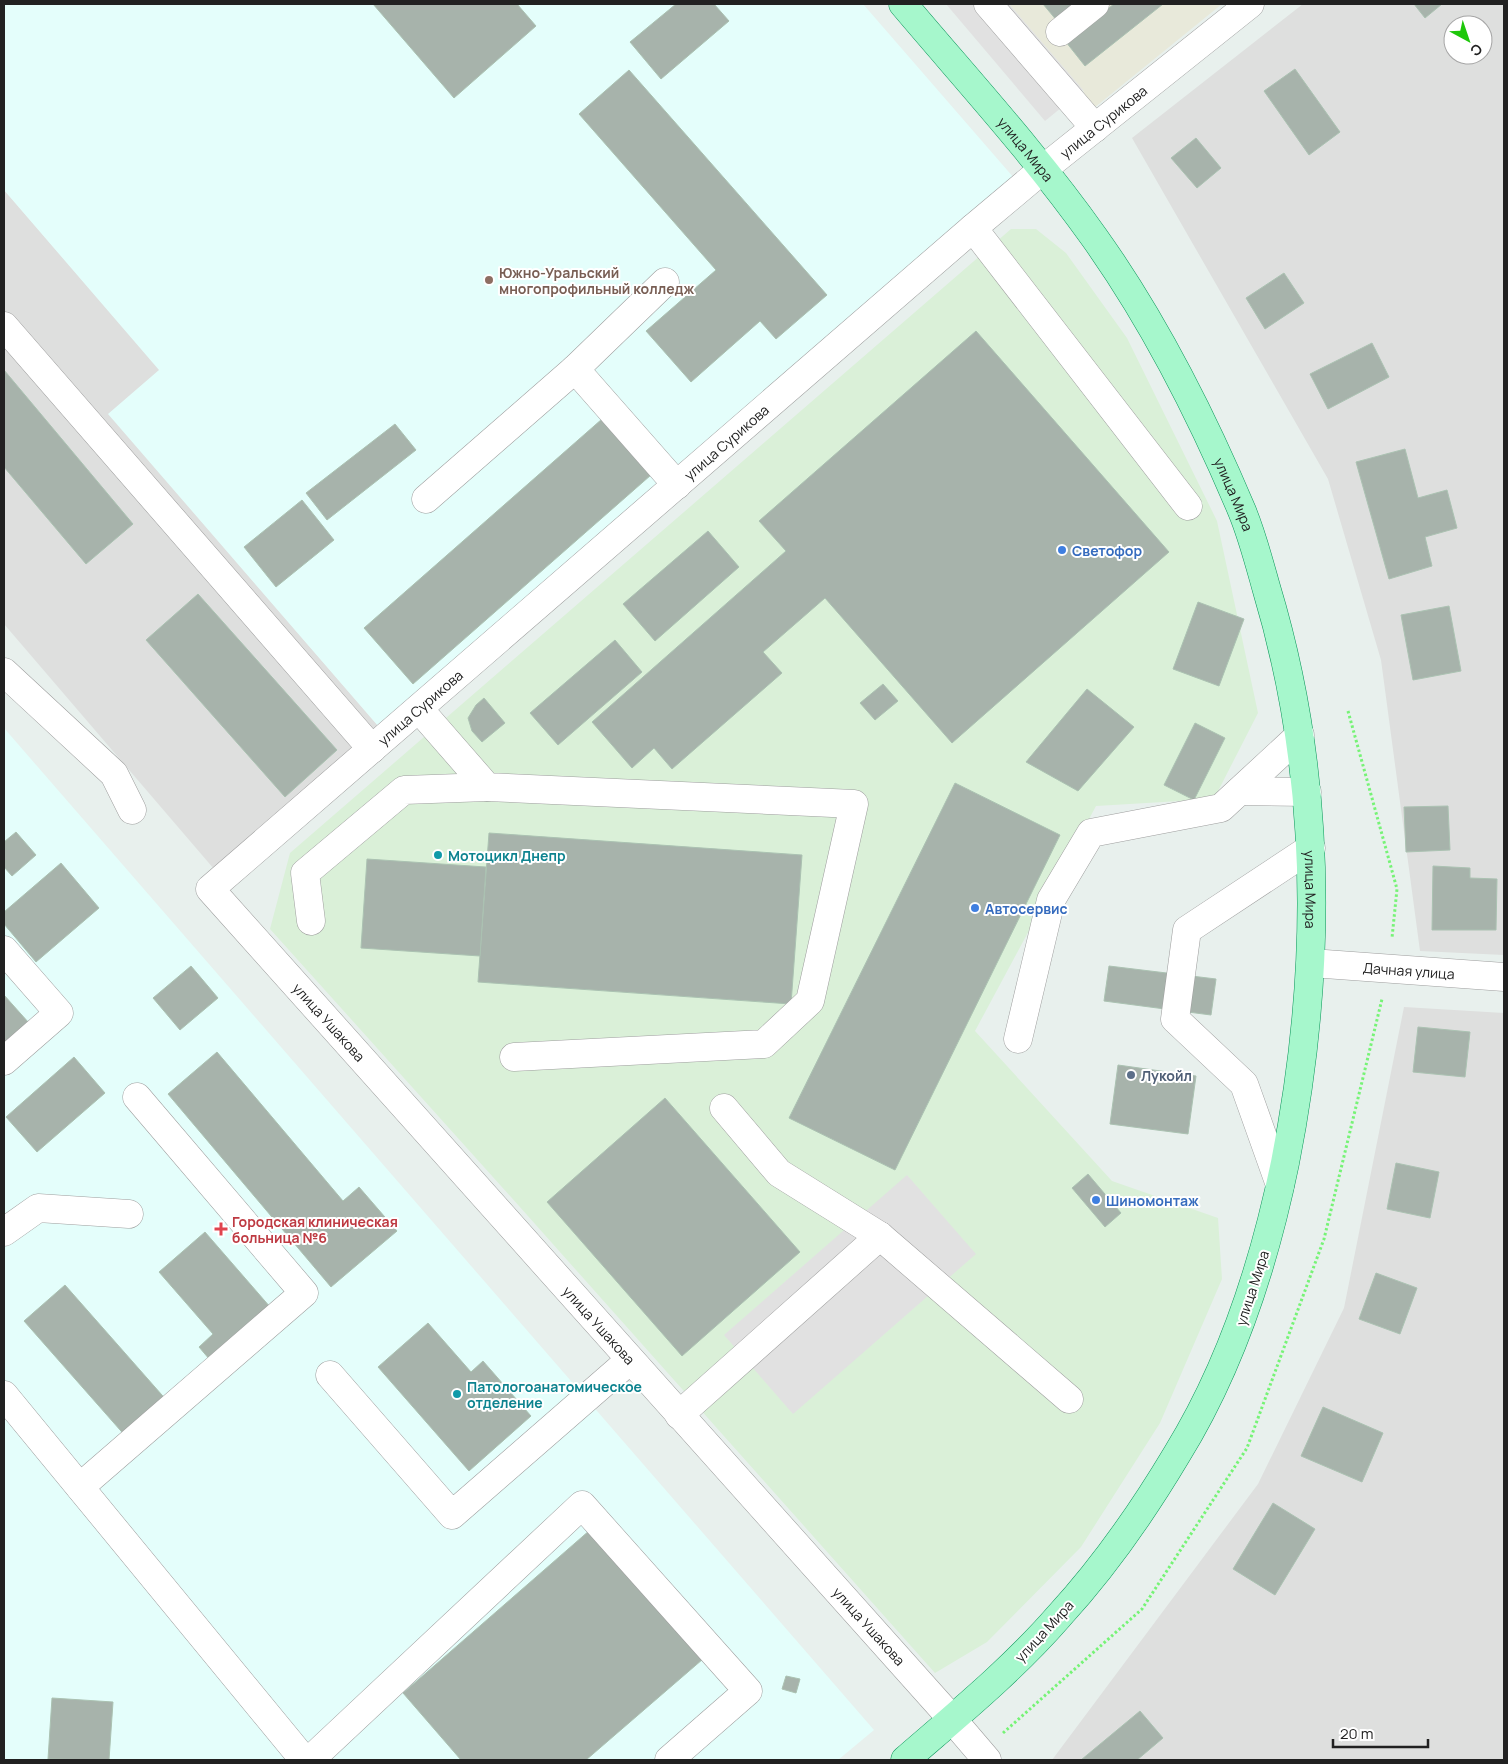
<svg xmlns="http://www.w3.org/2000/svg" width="1508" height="1764" font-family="Manrope,sans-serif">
  <rect width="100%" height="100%" fill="#e8f0ed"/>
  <g fill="#dedfde" fill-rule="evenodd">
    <path d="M1303,4h201v951l-84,-4 -39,-291 -53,-181 -196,-341zM1453,25h30v30h-30z"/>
    <path d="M4,190l156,180 -51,44 270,313 -165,142 -210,-245z"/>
    <path d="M1404,1007l100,6v747h-452l206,-276 86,-176z"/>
  </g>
  <path fill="#daf0d8" d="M1011,229h25l30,24 61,85 90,183 41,192 -44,86 -118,7 -121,225 137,150 106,37 4,61 -62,144 -79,124 -94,95 -52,31 -424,-476 -241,-268 20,-76z"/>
  <path fill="#e8e9da" d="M1009,4h213l-133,108 -6,-22z"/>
  <g fill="#e4fefb">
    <path d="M4,4h859l151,174 -635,549 -271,-313 51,-44 -155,-180z"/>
    <path d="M4,728l870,1002 -36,30h-834z"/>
  </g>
  <g fill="#e1e1e1">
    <path d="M946,4h63l74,86 -38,31z"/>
    <path d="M907,1175l69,79 -183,160 -69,-79z"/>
  </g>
  <g fill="#a7b3ab" stroke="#abc2b2">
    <path d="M373,4h144l19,22 -82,72z"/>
    <path d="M676,4h38l15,17 -68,58 -31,-37z"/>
    <path d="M1043,4h36l-21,18z"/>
    <path d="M1114,4h49l-78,62 -19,-24z"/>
    <path d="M1414,4h28l-17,14z"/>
    <path d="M1295,69l45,63 -31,23 -45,-64z"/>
    <path d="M629,70l198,225 -51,44 -16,-18 -69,61 -45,-51 70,-61 -137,-156z"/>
    <path d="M1196,138l25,30 -24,20 -26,-30z"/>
    <path d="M1284,273l20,30 -39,26 -19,-31z"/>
    <path d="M976,331l193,221 -217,191 -127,-145 -62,54 19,21 -110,96 -18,-21 -22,20 -40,-46 194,-171 -27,-30z"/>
    <path d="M1372,343l17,34 -61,32 -18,-35z"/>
    <path d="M4,370l129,154 -47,40 -82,-97z"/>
    <path d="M602,419l49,56 -238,209 -49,-56z"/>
    <path d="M395,424l21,26 -89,70 -21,-27z"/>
    <path d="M1405,449l13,49 29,-8 10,38 -32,9 7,29 -43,13 -33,-117z"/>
    <path d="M302,500l32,40 -58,47 -32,-40z"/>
    <path d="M708,531l31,36 -84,74 -32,-37z"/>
    <path d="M198,594l139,156 -52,47 -139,-157z"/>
    <path d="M1198,602l46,17 -25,67 -46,-17z"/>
    <path d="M1449,606l12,65 -48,9 -12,-65z"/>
    <path d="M615,640l27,32 -84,73 -28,-32z"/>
    <path d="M883,684l15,17 -23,19 -15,-17z"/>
    <path d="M1087,689l47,38 -56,64 -52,-29z"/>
    <path d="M484,698l21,25 -23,19 -10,-11 -4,-13 8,-13z"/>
    <path d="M1195,723l30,15 -31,62 -30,-15z"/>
    <path d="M955,783l105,52 -165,335 -106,-52z"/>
    <path d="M1448,806l2,44 -44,2 -2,-45z"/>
    <path d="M16,832l20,23 -24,21 -8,-9v-25z"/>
    <path d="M489,833l313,22 -11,149 -313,-22z"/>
    <path d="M367,859l119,8 -6,89 -119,-8z"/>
    <path d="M61,863l38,45 -63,54 -32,-38v-12z"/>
    <path d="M1433,866l37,2v10l27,1 -1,51h-64z"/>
    <path d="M191,966l27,32 -38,32 -27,-32z"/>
    <path d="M1109,966l107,13 -5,36 -107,-14z"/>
    <path d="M4,995l25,28 -25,22z"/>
    <path d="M1418,1027l52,5 -5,45 -52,-5z"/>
    <path d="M217,1052l126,149 16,-14 38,44 -66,56 -163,-193z"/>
    <path d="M74,1057l31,36 -68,59 -31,-35z"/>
    <path d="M1118,1065l78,11 -8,58 -78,-10z"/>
    <path d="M665,1098l135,154 -118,104 -135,-154z"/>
    <path d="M1396,1163l43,9 -9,46 -43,-9z"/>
    <path d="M1088,1174l33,39 -16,14 -33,-39z"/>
    <path d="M205,1232l66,76 -61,52 -11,-13 14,-13 -54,-62z"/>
    <path d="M1376,1273l41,15 -17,46 -41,-15z"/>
    <path d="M65,1285l104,118 -41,36 -104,-118z"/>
    <path d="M428,1323l43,49 12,-11 48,55 -62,55 -91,-104z"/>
    <path d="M1323,1407l60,26 -21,49 -61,-26z"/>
    <path d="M1273,1503l42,26 -40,66 -42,-26z"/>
    <path d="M590,1530l113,129 -117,101h-125l-58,-67z"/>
    <path d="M786,1676l14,3 -4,14 -14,-4z"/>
    <path d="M52,1698l61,4 -4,58 -61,-1z"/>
    <path d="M1140,1711l23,27 -26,22h-56z"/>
  </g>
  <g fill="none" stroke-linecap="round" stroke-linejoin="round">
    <defs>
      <g id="minor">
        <path d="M988,4l107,124"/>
        <path d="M1060,32l35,-28"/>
        <path d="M973,228l215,278"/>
        <path d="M4,326l368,423"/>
        <path d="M575,369l102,116"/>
        <path d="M426,499l149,-130 90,-87"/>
        <path d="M4,672l110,102 18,36"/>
        <path d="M419,709l68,78 367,17 -44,197 -46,43 -250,13"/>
        <path d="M1240,791l67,1"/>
        <path d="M311,921l-6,-48 99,-83 83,-3"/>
        <path d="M4,950l55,63 -55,48"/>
        <path id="s1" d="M1311,963l193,14"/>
        <path d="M1018,1039l33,-139 40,-67 130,-25 79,-73"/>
        <path d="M724,1108l55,65 101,63 189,163"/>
        <path d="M1280,1185l-36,-101 -69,-65 12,-89 124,-82"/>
        <path d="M4,1232l34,-24 91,6"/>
        <path d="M330,1375l122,140 178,-155"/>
        <path d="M4,1395l300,365"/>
        <path d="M679,1415l201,-179"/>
        <path d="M80,1487l224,-194 -167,-196"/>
        <path d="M310,1760l272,-255 166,186 -79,69"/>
        <path id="s2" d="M987,1760l-35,-41 -742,-830 763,-661 69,-58 208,-166"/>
      </g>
      <g id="major">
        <path id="s3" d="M903,4c65,77 133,151 191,233 60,84 108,179 148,274 10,24 17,51 24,76 57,189 57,384 19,576 -21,102 -53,202 -108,291 -34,57 -73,113 -118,162 -46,53 -101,98 -154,144"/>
      </g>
    </defs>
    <use href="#minor" stroke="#9e9e9e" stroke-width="29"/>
    <use href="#major" stroke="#089558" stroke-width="29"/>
    <g stroke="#76f376" stroke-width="3" stroke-dasharray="2.5 2.5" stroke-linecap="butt">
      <path d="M1348,711l49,178 -5,49"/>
      <path d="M1003,1733l139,-124 105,-161 77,-209 58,-240"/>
    </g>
    <use href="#minor" stroke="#fff" stroke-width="28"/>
    <use href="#major" stroke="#a6f7cc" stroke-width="28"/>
  </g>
  <circle fill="#8d6e63" stroke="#fff" stroke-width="2" cx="489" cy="280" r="5"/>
  <g fill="#3f7fe0" stroke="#fff" stroke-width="2">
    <circle cx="1062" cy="550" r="5"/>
    <circle cx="975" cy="908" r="5"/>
    <circle cx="1096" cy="1200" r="5"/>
  </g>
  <g fill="#0f9aa8" stroke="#fff" stroke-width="2">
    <circle cx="438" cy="855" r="5"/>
    <circle cx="457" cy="1394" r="5"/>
  </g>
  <circle fill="#5c6f8a" stroke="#fff" stroke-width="2" cx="1131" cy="1075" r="5"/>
  <path fill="#e0444e" stroke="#fff" stroke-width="2" d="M218.5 1221.5h5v5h5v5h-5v5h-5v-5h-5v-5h5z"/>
  <g text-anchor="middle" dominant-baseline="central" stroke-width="4" stroke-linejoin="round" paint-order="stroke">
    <g font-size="14" fill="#212121" stroke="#fff">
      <text stroke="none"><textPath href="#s2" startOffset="2345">улица Сурикова</textPath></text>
      <text stroke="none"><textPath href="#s3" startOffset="190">улица Мира</textPath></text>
      <text stroke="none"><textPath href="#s2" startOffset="1850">улица Сурикова</textPath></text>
      <text stroke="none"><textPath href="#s3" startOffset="595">улица Мира</textPath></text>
      <text stroke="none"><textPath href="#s2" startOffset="1445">улица Сурикова</textPath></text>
      <text stroke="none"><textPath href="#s3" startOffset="1000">улица Мира</textPath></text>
      <text stroke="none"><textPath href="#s1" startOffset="98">Дачная улица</textPath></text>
      <text transform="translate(329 1022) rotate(48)">улица Ушакова</text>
      <text transform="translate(1252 1288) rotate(-72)">улица Мира</text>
      <text transform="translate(599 1325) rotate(48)">улица Ушакова</text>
      <text transform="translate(869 1626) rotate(48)">улица Ушакова</text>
      <text transform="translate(1044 1631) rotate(-47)">улица Мира</text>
    </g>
    <g font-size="14" font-weight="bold" fill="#785e54" stroke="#fff" text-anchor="start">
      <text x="499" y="272">Южно-Уральский<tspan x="499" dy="16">многопрофильный колледж</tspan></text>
    </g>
    <g font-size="14" font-weight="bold" fill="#366cbe" stroke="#fff" text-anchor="start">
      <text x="1072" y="550">Светофор</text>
      <text x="985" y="908">Автосервис</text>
      <text x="1106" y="1200">Шиномонтаж</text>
    </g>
    <g font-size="14" font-weight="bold" fill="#0d838f" stroke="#fff" text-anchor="start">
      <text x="448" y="855">Мотоцикл Днепр</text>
      <text x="467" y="1386">Патологоанатомическое<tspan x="467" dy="16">отделение</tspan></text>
    </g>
    <g font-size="14" font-weight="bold" fill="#4e5e75" stroke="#fff" text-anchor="start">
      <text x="1141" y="1075">Лукойл</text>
    </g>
    <g font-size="14" font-weight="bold" fill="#be3a42" stroke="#fff" text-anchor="start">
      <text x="232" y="1221">Городская клиническая<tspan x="232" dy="16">больница №6</tspan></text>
    </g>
  </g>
  <rect width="1508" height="1764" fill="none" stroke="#212121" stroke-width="10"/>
  <g transform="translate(1468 40) rotate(140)"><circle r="24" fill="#ffffff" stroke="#a6a6a6"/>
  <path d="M0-4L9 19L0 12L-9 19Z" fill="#1ec70a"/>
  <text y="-8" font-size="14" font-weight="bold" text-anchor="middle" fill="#212121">С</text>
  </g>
  <path d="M1333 1739v8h95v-8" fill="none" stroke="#212121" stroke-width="2.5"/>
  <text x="1340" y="1739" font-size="15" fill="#212121" stroke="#ffffff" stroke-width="4" paint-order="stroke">20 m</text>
</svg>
